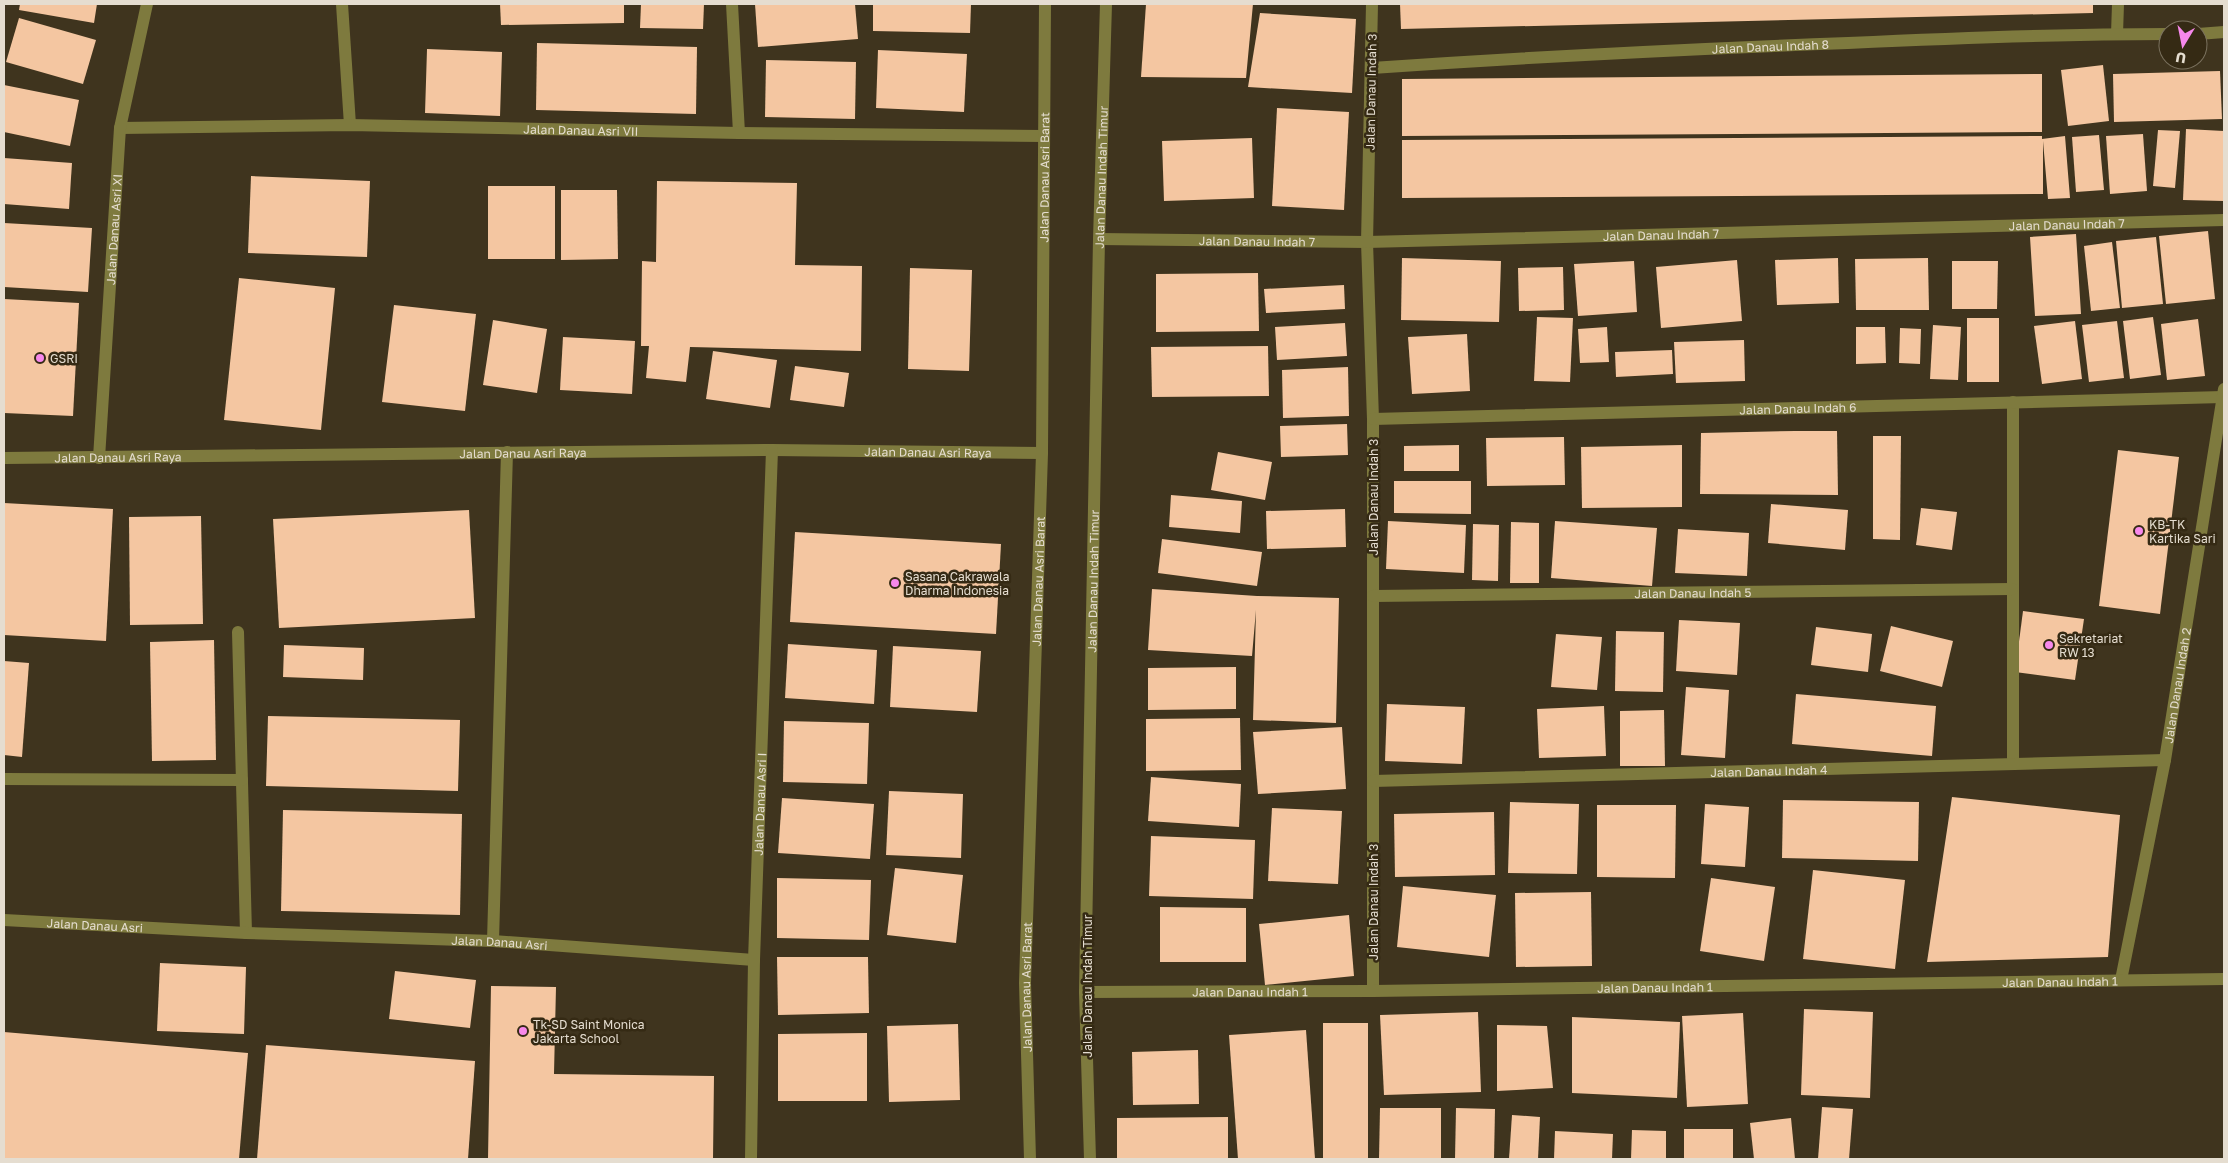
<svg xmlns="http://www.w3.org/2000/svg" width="2228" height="1163" font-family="'Golos Text',sans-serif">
  <rect width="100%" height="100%" fill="#3f341e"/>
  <g fill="#f4c6a1">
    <path d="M20,4h77l-3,19 -75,-13z"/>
    <path d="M500,4h124v19l-123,2z"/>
    <path d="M641,4h63l-1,25 -63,-1z"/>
    <path d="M755,4h100l3,35 -100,8z"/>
    <path d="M873,4h98l-1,29 -97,-2z"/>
    <path d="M1146,4h107l-7,74 -105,-1z"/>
    <path d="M1400,4h693v9l-692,16z"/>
    <path d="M1260,13l96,6 -4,74 -104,-6z"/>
    <path d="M19,18l77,22 -13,44 -77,-22z"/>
    <path d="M537,43l160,4 -1,67 -160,-4z"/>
    <path d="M427,49l75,3 -2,64 -75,-3z"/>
    <path d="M878,50l89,4 -3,58 -88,-4z"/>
    <path d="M766,60l90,2 -1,57 -90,-2z"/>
    <path d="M2103,65l6,56 -41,5 -7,-56z"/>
    <path d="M2220,71l2,48 -108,3 -1,-48z"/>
    <path d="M2042,74v58l-640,4v-57z"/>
    <path d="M4,85l75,15 -9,46 -66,-14z"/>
    <path d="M1277,108l72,4 -5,98 -72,-4z"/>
    <path d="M2186,129l38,2v70l-41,-1z"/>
    <path d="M2158,130l22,1 -5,57 -22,-2z"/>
    <path d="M2143,134l4,57 -37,3 -4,-58z"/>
    <path d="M2099,135l5,55 -28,2 -4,-55z"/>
    <path d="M2042,136v3l23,-3 5,62 -22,1 -5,-58v53l-641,4v-58z"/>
    <path d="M1252,138l2,60 -90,3 -2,-60z"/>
    <path d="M4,158l68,5 -3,46 -65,-5z"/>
    <path d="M251,176l119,5 -3,76 -119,-4z"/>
    <path d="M657,181l140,2 -2,82 67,1 -1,85 -171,-4 -4,35 -40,-4 3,-32h-8l1,-85 14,1z"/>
    <rect x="488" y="186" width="67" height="73"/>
    <path d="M561,190h56l1,69 -57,1z"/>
    <path d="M4,223l88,5 -4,64 -84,-5z"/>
    <path d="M2208,231l7,68 -49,5 -7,-68z"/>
    <path d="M2076,234l5,80 -46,2 -5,-79z"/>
    <path d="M2156,237l7,67 -41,4 -6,-67z"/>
    <path d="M2112,242l8,66 -29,3 -7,-65z"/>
    <path d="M1402,258l99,3 -2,61 -98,-2z"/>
    <path d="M1838,258l1,45 -62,2 -2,-45z"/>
    <path d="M1928,258l1,52h-73l-1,-51z"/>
    <path d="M1737,260l5,61 -81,7 -5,-61z"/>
    <path d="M1634,261l3,51 -59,4 -4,-52z"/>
    <path d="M1952,261h46l-1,48h-45z"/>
    <path d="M1563,267l1,43 -45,1 -1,-43z"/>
    <path d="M910,268l62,2 -3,101 -61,-2z"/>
    <path d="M1258,273l1,58 -103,1v-58z"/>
    <path d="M239,278l96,10 -14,142 -97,-10z"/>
    <path d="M1344,285l1,24 -79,4 -2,-24z"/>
    <path d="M4,299l75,4 -6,113 -69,-3z"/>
    <path d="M394,305l82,9 -11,97 -83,-9z"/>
    <path d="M1537,317l36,1 -3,64 -36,-1z"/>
    <path d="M2153,317l8,58 -31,4 -7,-58z"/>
    <rect x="1967" y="318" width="32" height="64"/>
    <path d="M2198,319l7,57 -38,4 -6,-56z"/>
    <path d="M493,320l54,9 -10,64 -54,-8z"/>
    <path d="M2075,321l7,58 -40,5 -8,-58z"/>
    <path d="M2117,321l7,57 -35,4 -7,-57z"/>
    <path d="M1345,323l2,33 -70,4 -2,-33z"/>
    <path d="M1933,325l28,2 -3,53 -28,-1z"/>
    <path d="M1607,327l2,35 -29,1 -2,-34z"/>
    <path d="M1856,327h29l1,36 -30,1z"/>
    <path d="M1900,328l21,1 -1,35 -21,-1z"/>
    <path d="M1467,334l3,57 -58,3 -4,-57z"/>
    <path d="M563,337l72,4 -3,53 -72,-4z"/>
    <path d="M1744,340l1,41 -69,2 -2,-41z"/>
    <path d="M1268,346l1,50 -117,1 -1,-50z"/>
    <path d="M1672,350l1,24 -57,3 -1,-25z"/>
    <path d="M713,351l64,9 -7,48 -64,-9z"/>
    <path d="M795,366l54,7 -5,34 -54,-7z"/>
    <path d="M1348,367l1,49 -66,2 -1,-48z"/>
    <path d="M1347,424l1,31 -67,2 -1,-31z"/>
    <path d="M1795,431h42l1,64 -138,-1 1,-61z"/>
    <path d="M1873,436h28l-1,104 -27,-1z"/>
    <path d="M1564,437l1,48 -78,1 -1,-48z"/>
    <path d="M1459,445v26h-55v-25z"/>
    <path d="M1682,445v62l-100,1 -1,-61z"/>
    <path d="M2118,450l61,7 -19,157 -61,-8z"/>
    <path d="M1218,452l54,10 -7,38 -54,-10z"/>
    <path d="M1394,481h77v33l-77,-1z"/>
    <path d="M1171,495l71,6 -2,32 -71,-6z"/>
    <path d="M4,503l109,6 -7,132 -102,-6z"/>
    <path d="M1771,504l77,6 -3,40 -77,-7z"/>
    <path d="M1921,508l36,4 -5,38 -36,-5z"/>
    <path d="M1345,509l1,38 -79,2 -1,-38z"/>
    <path d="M469,510l6,108 -196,10 -6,-109z"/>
    <path d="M201,516l2,108 -73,1 -1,-108z"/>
    <path d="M1388,521l78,4 -2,48 -78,-4z"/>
    <path d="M1555,521l102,7 -5,58 -101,-8z"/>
    <path d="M1511,522l28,1v60h-29z"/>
    <path d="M1473,524l26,1 -1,56 -26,-1z"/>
    <path d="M1678,529l71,4 -2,43 -72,-3z"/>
    <path d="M795,532l206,12 -5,90 -206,-12z"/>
    <path d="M1162,539l100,13 -5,34 -99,-13z"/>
    <path d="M1152,589l105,7 82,2 -3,125 -83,-3 3,-110 -4,46 -104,-6z"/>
    <path d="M2023,611l61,8 -9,61 -60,-8z"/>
    <path d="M1679,620l61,3 -3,52 -61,-4z"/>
    <path d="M1891,626l62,15 -11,46 -62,-16z"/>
    <path d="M1816,627l56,7 -4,38 -57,-7z"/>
    <path d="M1616,631l48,1 -1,60 -48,-1z"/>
    <path d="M1556,634l46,3 -5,53 -46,-3z"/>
    <path d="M214,640l2,120 -64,1 -2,-119z"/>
    <path d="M788,644l89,6 -3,54 -89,-6z"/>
    <path d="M284,645l80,3 -1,32 -80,-3z"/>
    <path d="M893,646l88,5 -4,61 -87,-5z"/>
    <path d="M4,661l25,2 -7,94 -18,-2z"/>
    <path d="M1236,667v42l-88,1v-42z"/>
    <path d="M1686,687l43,3 -4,68 -44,-3z"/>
    <path d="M1796,694l140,12 -4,50 -140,-12z"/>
    <path d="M1387,704l78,3 -3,57 -77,-3z"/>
    <path d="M1604,706l2,50 -67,2 -2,-49z"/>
    <path d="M1664,710l1,56h-45v-55z"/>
    <path d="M268,716l192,4 -2,71 -192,-5z"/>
    <path d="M1240,718l1,52 -95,1v-52z"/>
    <path d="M784,721l85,2 -2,61 -84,-2z"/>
    <path d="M1342,727l4,62 -88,5 -5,-62z"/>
    <path d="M1151,777l90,7 -2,43 -91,-6z"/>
    <path d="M889,791l74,3 -2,64 -75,-3z"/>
    <path d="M1952,797l168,18 -12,142 -181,5z"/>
    <path d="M782,798l92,6 -4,55 -92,-6z"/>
    <path d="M1783,800l136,2 -1,59 -136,-3z"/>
    <path d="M1510,802l69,2 -2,70 -69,-1z"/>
    <path d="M1705,804l44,3 -4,60 -44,-3z"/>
    <path d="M1597,805h79l-1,73 -78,-1z"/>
    <path d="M1272,808l70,3 -4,73 -70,-3z"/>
    <path d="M283,810l179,4 -2,101 -179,-4z"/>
    <path d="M1494,812l1,63 -100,2 -1,-63z"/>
    <path d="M1151,836l104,4 -2,59 -104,-3z"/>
    <path d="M895,868l68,7 -7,68 -69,-8z"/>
    <path d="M1813,870l92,10 -10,89 -92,-10z"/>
    <path d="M777,878l94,2 -2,60 -92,-2z"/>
    <path d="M1711,878l64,9 -11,74 -64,-10z"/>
    <path d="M1403,886l93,9 -7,62 -92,-10z"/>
    <path d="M1591,892l1,74 -76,1 -1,-74z"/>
    <path d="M1160,907l86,1v54h-86z"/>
    <path d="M1349,915l5,61 -89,9 -6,-61z"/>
    <path d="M777,957h91l1,56 -91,2z"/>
    <path d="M160,963l86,4 -2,67 -87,-3z"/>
    <path d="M395,971l81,9 -6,48 -81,-9z"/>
    <path d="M491,986l65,1 -2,87 160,2 -1,83h-225z"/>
    <path d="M1804,1009l69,3 -3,86 -69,-3z"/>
    <path d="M1478,1012l3,80 -97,3 -4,-80z"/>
    <path d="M1743,1013l5,91 -61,3 -5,-91z"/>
    <path d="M1572,1017l108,5 -3,76 -105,-5z"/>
    <rect x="1323" y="1023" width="45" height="136"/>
    <path d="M958,1024l2,76 -71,2 -2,-76z"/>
    <path d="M1497,1025l50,1 6,62 -56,3z"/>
    <path d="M1306,1030l9,129h-77l-9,-124z"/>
    <path d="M4,1032l244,21 -9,106h-235z"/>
    <path d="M867,1033v68h-89v-67z"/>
    <path d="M266,1045l209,16 -7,98h-211z"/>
    <path d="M1198,1050l1,54 -66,1 -1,-53z"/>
    <path d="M1822,1107l31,2 -4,50h-31z"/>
    <path d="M1380,1108h61v51h-62z"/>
    <path d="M1456,1108l39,1 -1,50h-39z"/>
    <path d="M1512,1115l28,2 -2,42h-29z"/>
    <path d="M1228,1117v42h-111v-41z"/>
    <path d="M1791,1118l4,41h-41l-4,-36z"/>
    <rect x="1684" y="1129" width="49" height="30"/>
    <path d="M1632,1130l34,1v28h-35z"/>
    <path d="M1555,1131l58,3 -1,25h-58z"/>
  </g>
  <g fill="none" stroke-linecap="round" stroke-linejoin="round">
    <g stroke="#7e7a3e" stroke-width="12">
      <path d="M342,4l8,121"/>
      <path d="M732,4l7,129"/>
      <path d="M1372,4l-5,238 6,177v572"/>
      <path d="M2117,34l1,-30"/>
      <path d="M2198,34l26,-2"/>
      <path id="s1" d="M1372,68c159,-11 317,-19 476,-25 106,-5 213,-9 320,-9"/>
      <path id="s2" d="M120,128l230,-3 389,8 304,3"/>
      <path id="s3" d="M1099,239l268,3 857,-22"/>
      <path d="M2013,402v362"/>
      <path id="s4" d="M1373,419l850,-22"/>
      <path id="s5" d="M4,458l768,-8 270,3"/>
      <path id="s6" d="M99,458l21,-330 27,-124"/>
      <path id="s7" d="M1373,596l639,-7"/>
      <path d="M238,632l8,301"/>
      <path d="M4,779l238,1"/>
      <path id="s8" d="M1373,781l792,-21"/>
      <path id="s9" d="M4,920l242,13 247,8 261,19"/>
      <path d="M493,941l14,-489"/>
      <path id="s10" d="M2121,980l44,-220 59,-371"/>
      <path id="s11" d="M1085,992l288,-1 851,-12"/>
      <path id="s12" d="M751,1159l3,-199 18,-510"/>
      <path id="s13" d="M1030,1159l-5,-176 17,-530 3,-449"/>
      <path id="s14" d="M1090,1159l-5,-167 14,-753 7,-235"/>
    </g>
  </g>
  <g fill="#f788eb" stroke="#352a14" stroke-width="2">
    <circle cx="40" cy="358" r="5"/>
    <circle cx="2139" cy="531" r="5"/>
    <circle cx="895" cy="583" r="5"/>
    <circle cx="2049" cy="645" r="5"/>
    <circle cx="523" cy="1031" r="5"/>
  </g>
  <g text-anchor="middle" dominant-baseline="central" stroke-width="5" stroke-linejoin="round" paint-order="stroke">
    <g font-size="12" fill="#e5ddd0" stroke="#352a14">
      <text stroke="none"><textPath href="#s1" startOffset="399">Jalan Danau Indah 8</textPath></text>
      <text transform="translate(1371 92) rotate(-89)">Jalan Danau Indah 3</text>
      <text stroke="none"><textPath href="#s2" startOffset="461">Jalan Danau Asri VII</textPath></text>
      <text stroke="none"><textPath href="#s13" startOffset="982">Jalan Danau Asri Barat</textPath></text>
      <text stroke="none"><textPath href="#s14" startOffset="982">Jalan Danau Indah Timur</textPath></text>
      <text stroke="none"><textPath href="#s3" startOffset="968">Jalan Danau Indah 7</textPath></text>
      <text stroke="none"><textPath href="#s6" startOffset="229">Jalan Danau Asri XI</textPath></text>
      <text stroke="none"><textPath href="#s3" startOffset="562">Jalan Danau Indah 7</textPath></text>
      <text stroke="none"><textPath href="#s3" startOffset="158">Jalan Danau Indah 7</textPath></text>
      <text stroke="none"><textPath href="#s4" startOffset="425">Jalan Danau Indah 6</textPath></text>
      <text stroke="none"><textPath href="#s5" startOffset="519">Jalan Danau Asri Raya</textPath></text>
      <text stroke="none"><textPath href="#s5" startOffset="924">Jalan Danau Asri Raya</textPath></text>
      <text stroke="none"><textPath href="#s5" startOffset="114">Jalan Danau Asri Raya</textPath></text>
      <text transform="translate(1373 497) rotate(-90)">Jalan Danau Indah 3</text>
      <text stroke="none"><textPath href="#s14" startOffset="578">Jalan Danau Indah Timur</textPath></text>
      <text stroke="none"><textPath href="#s13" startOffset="578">Jalan Danau Asri Barat</textPath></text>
      <text stroke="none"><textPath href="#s7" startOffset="320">Jalan Danau Indah 5</textPath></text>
      <text stroke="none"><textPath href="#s10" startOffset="300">Jalan Danau Indah 2</textPath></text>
      <text stroke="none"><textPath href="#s8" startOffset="396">Jalan Danau Indah 4</textPath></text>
      <text stroke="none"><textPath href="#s12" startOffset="355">Jalan Danau Asri I</textPath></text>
      <text transform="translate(1373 902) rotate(-90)">Jalan Danau Indah 3</text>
      <text stroke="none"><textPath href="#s9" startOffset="91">Jalan Danau Asri</textPath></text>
      <text stroke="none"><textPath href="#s9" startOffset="496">Jalan Danau Asri</textPath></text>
      <text stroke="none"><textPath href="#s11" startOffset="975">Jalan Danau Indah 1</textPath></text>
      <text stroke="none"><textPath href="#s13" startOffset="172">Jalan Danau Asri Barat</textPath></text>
      <text transform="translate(1087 986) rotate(-90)">Jalan Danau Indah Timur</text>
      <text stroke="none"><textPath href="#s11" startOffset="570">Jalan Danau Indah 1</textPath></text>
      <text stroke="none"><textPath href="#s11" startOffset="165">Jalan Danau Indah 1</textPath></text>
    </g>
    <g font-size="12" fill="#e5ddd0" stroke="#352a14" text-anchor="start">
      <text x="50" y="358">GSRI</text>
      <text x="2149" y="524">KB-TK<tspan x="2149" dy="14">Kartika Sari</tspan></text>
      <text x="905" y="576">Sasana Cakrawala<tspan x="905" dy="14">Dharma Indonesia</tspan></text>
      <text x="2059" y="638">Sekretariat<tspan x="2059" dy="14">RW 13</tspan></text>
      <text x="533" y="1024">Tk-SD Saint Monica<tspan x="533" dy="14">Jakarta School</tspan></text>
    </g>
  </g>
  <rect width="2228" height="1163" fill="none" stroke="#e5ddd0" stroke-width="10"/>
  <g transform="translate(2183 45) rotate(190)"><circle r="24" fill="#352a14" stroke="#7b725f"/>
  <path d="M0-4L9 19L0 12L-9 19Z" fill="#f788eb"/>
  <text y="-8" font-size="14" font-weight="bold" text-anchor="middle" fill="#e5ddd0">U</text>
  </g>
</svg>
